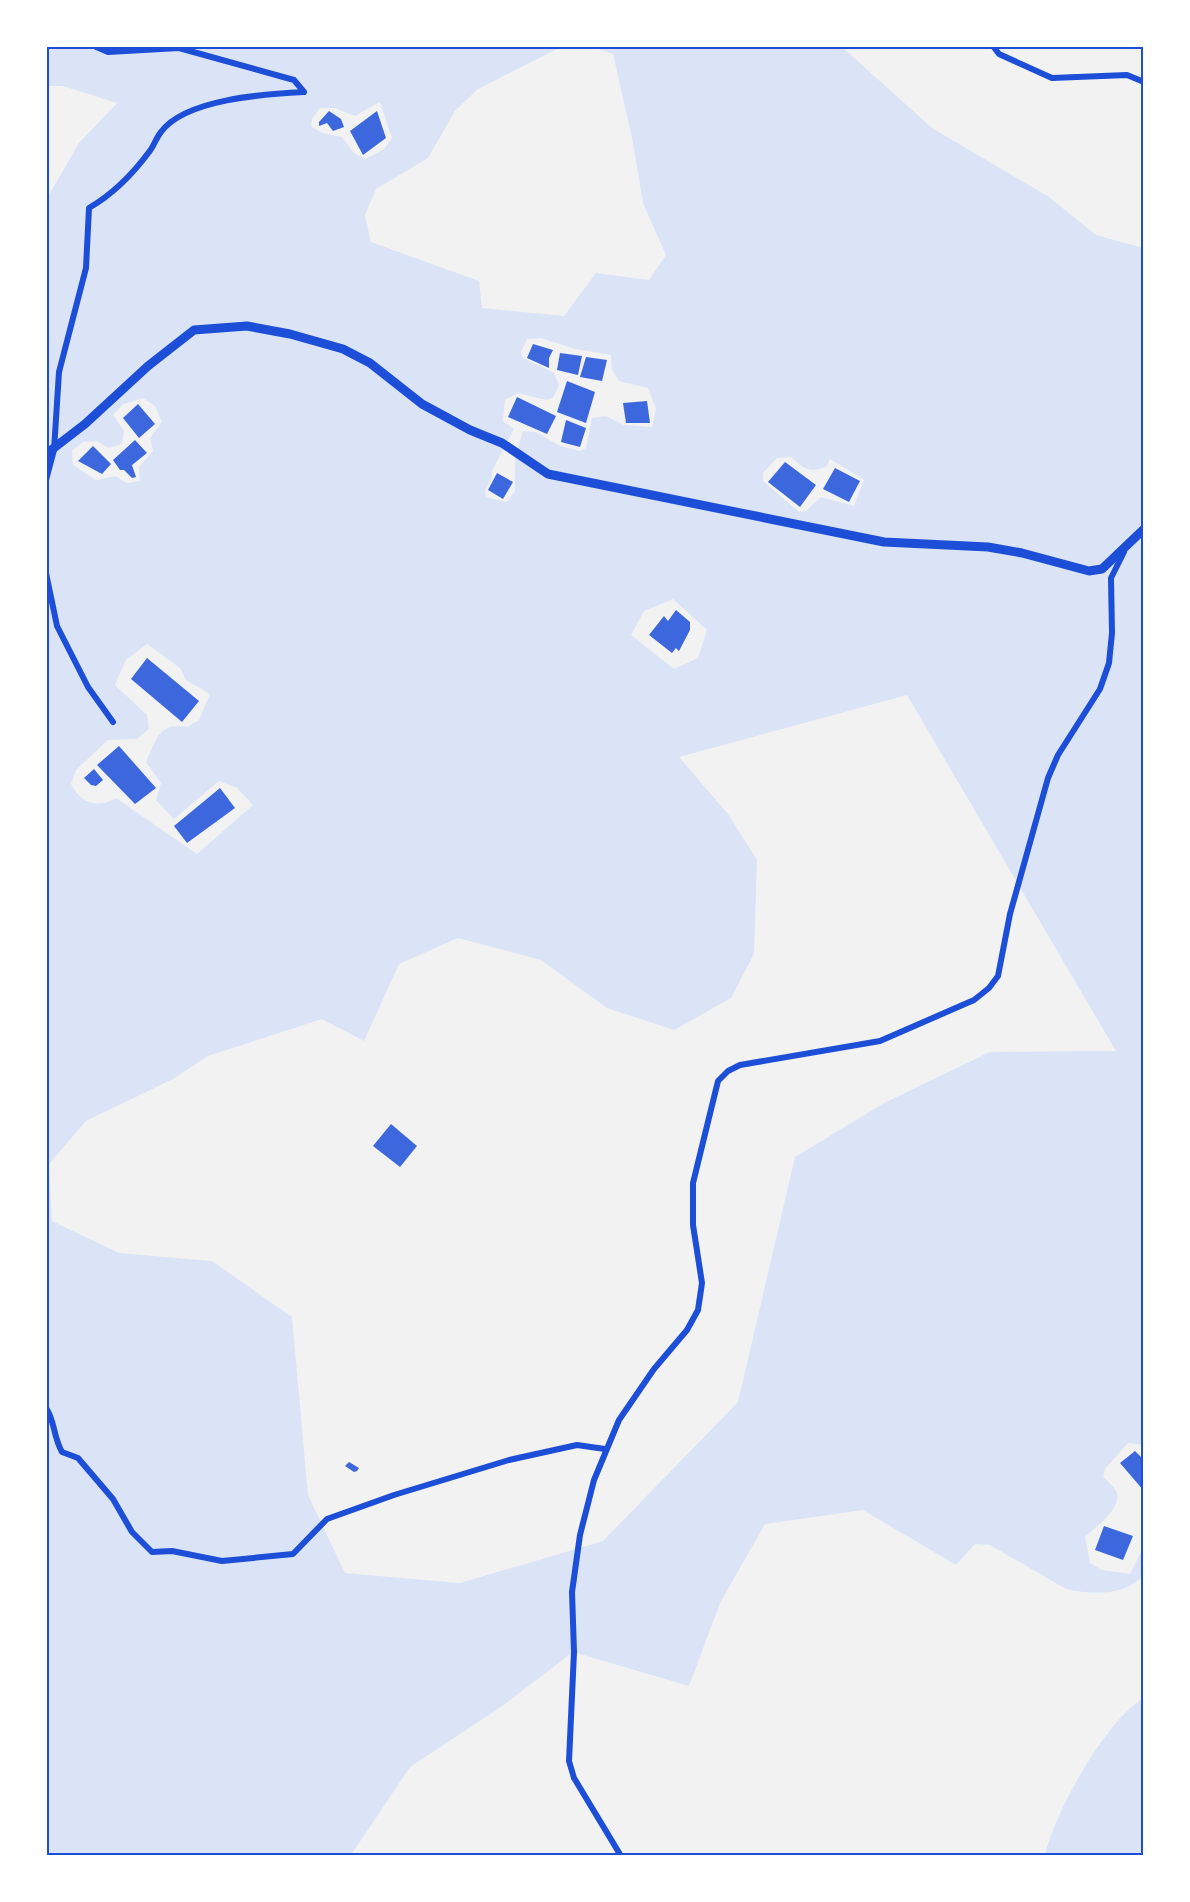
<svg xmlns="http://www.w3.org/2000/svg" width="1190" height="1902" font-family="'Alegreya Sans',sans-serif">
  <rect width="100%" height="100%" fill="#f2f2f2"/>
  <g fill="#dbe4f7" fill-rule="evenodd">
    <path d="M841,46l91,82 117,69 47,38 47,13 1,1197 -16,-2 -23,26 -2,7c4,5 10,10 13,15 9,15 -21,37 -31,46l5,26 12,7 28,4 13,-26v28c-19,20 -51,19 -77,13l-76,-44 -15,-1 -19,21 -93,-55 -98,14 -45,79 -31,83 -116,-34 -72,55 -91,60 -59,88h-304l-1,-1655 33,-57 38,-40 -54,-17h-16v-39h522l-14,3 -77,39 -23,22 -27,47 -52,31 -11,26 6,27 108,39 3,27 82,8 32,-43 53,7 17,-25 -23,-52 -11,-65 -19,-84 -21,-7zM380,102l12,36 -8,11 -18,10 -12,-6 -12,-16 -20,-4 -11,-7 1,-7 8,-11h15l20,8zM541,338l34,11 36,6 1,15 7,11 29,7 8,20 -4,19 -28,-2 -18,-9 -14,2 -6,30 -6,3 -20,-5 -24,-14 -13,-1 -8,26v35l-9,10 -20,-5 -1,-7 7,-12v-7l22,-42 -11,-8 2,-21 13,-7 28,7 7,-2 6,-13 -5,-12 -31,-15 -2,-6 6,-13zM143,398l12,8 7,16 -12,16 3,13 -14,16 1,14 -13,2 -12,-7 -19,4 -23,-15 -1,-14 11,-9 14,-1 11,7 14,-4 2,-13 -11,-16 10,-11zM791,457c14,12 18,17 36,9l3,-7 34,21 -10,26 -33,-9 -15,14 -7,1 -36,-31v-8l14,-15zM673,599l34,31 -9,28 -24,11 -43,-34 13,-24zM147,644l33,24 6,12 24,14 -11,26 -12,7c-28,-6 -31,13 -41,35l15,21 -5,17 18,19 45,-38 18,7 16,17 -56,49 -81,-56c-19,11 -35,5 -45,-14l5,-14 32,-30 29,-1 12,-10 -2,-14 -32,-30 11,-25zM907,695l209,356 -126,1 -106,51 -89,54 -57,245 -135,139 -143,42 -115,-10 -37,-78 -16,-178 -80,-56 -93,-8 -67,-32 -3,-57 37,-43 87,-42 35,-23 114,-37 42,22 35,-77 59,-26 83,22 66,48 67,22 57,-32 23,-44 3,-94 -29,-46 -49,-57z"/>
    <path d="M1143,1699v156h-98c9,-41 61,-136 98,-156z"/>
  </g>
  <g fill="#3d67dc">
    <path d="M329,111l12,8 3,8 -11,4 -6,-8 -8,3v-4z"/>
    <path d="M377,111l9,27 -23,17 -13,-24z"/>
    <path d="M533,344l20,6 -4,8v10l-22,-10z"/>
    <path d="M560,353l22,3 -4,19 -21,-5z"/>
    <path d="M586,357l21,3 -5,21 -22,-4z"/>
    <path d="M567,381l28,11 -9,31 -29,-11z"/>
    <path d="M517,397l39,19 -9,18 -39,-17z"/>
    <path d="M647,401l3,22h-24l-3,-20z"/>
    <path d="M138,404l17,20 -16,14 -16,-20z"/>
    <path d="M566,420l20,8 -6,19 -19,-5z"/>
    <path d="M135,440l12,13 -15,12 4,12 -4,1 -8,-8h-4l-7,-10z"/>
    <path d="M93,446l18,18 -9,10 -24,-13z"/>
    <path d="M785,462l31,23 -16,22 -32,-25z"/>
    <path d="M835,468l25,13 -11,21 -26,-13z"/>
    <path d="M497,473l16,9 -10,17 -15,-9z"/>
    <path d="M676,610l14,12v8l-11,21 -3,-3 -4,5 -23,-18 15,-19 4,5z"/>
    <path d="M147,658l52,43 -17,21 -51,-43z"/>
    <path d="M119,746l37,42 -21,16 -38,-39z"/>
    <path d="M94,769l9,11 -7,6 -5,-1 -7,-7z"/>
    <path d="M220,788l15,20 -48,35 -13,-17z"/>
    <path d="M391,1124l26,22 -17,21 -27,-21z"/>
    <path d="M1135,1451l9,9v31l-24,-28z"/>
    <path d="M349,1462l10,6 -2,3 -3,1 -9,-6z"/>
    <path d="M1104,1526l29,10 -10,24 -28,-10z"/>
  </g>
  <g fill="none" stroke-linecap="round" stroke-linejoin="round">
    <g stroke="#1d4ed8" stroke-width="6">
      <path d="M993,46l6,8 53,24 75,-3 17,7"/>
      <path d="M46,480l8,-30 5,-78 27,-104 3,-60c24,-14 43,-33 60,-56 5,-6 7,-14 12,-20 24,-33 104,-38 143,-40l-10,-12 -115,-32 -71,4 -14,-6"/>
      <path d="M46,573l11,53 31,61 25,35"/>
      <path d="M46,1408c9,13 7,28 16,44l16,6 35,41 19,33 20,20 20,-1 50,10 71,-7 34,-35 67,-24 115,-35 68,-15 28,4"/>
      <path d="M621,1856l-47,-78 -5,-17 5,-109 -2,-60 8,-57 14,-55 25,-60 35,-51 33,-39 11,-20 4,-27 -9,-58v-42l25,-102 10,-10 12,-6 140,-24 94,-41 15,-12 9,-12 12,-62 38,-136 10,-23 42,-66 9,-26 3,-30 -1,-55 13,-26"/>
    </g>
    <path stroke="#1d4ed8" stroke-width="9" d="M46,454l39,-30 63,-58 46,-36 53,-4 43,8 53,15 27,14 52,41 48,26 32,13 46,31 336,68 104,5 34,6 67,18 13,-2 42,-40"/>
  </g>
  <rect width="1190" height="1902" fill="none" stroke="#ffffff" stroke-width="96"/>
  <rect x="48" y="48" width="1094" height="1806" fill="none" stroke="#1d4ed8" stroke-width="2"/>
</svg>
